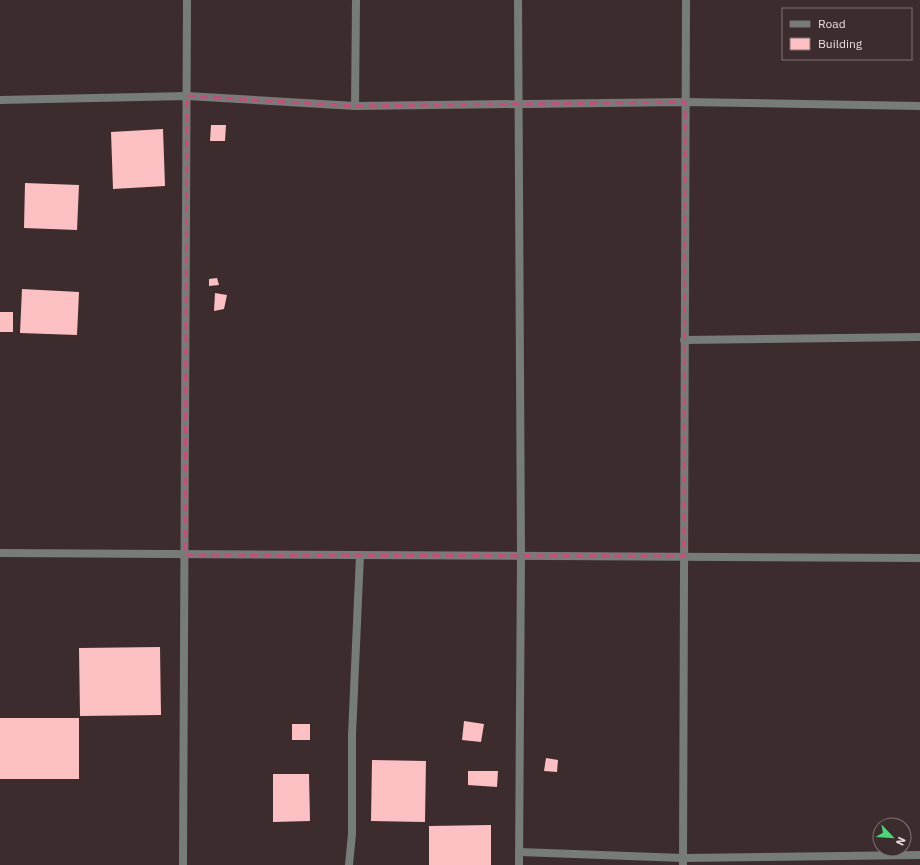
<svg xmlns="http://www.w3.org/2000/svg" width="920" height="865" font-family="'IBM Plex Sans',sans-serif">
  <rect width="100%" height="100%" fill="#3c2c2d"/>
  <g fill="#fdc0c2">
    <path d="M211,125h15l-1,16h-15z"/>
    <path d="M163,129l2,57 -52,3 -2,-57z"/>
    <path d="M25,183l54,2 -2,45 -53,-2z"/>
    <path d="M217,278l2,7 -10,1v-7z"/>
    <path d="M22,289l57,3 -2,43 -57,-2z"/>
    <path d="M215,293l12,2 -3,14 -10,2z"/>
    <rect x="0" y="312" width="13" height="20"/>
    <path d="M160,647l1,68 -81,1 -1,-68z"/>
    <rect x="0" y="718" width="79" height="61"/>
    <path d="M464,721l20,3 -3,18 -19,-2z"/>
    <rect x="292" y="724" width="18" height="16"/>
    <path d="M546,758l12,2 -1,12 -13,-1z"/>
    <path d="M372,760l54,1 -1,61 -54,-1z"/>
    <path d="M468,771h30l-1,16 -29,-2z"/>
    <path d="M273,774h36l1,47 -37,1z"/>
    <path d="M491,825v40h-62v-39z"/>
  </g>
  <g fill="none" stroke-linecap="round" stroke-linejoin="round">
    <g stroke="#767c77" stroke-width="8">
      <path d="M518,0l3,555 -2,310"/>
      <path d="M0,100l187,-4 168,10 330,-4 235,4"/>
      <path d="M355,106l1,-106"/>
      <path d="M684,340l236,-3"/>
      <path d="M0,553c307,3 613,2 920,5"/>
      <path d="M519,852l164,6 237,-3"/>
      <path d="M183,865l4,-865"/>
      <path d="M349,865l3,-31v-99l8,-180"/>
      <path d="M683,865l3,-865"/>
    </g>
  </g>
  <path fill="none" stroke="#cc4a7c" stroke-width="3" stroke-dasharray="8 5" stroke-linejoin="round" d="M187,96l168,10 330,-4 -1,454 -499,-1z"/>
  <rect x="782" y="8" width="130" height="52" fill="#3c2c2d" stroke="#827474"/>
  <rect x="790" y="21" width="20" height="6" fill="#767c77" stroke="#827474"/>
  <text x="818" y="28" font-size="12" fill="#eadfdf">Road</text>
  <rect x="790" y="38" width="20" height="12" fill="#fdc0c2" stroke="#827474"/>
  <text x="818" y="48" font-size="12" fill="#eadfdf">Building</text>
  <g transform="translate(892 837) rotate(115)"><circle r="19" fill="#3c2c2d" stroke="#827474"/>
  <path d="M0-3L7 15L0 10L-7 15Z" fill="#49d778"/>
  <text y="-6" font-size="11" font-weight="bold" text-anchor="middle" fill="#eadfdf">N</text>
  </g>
</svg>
